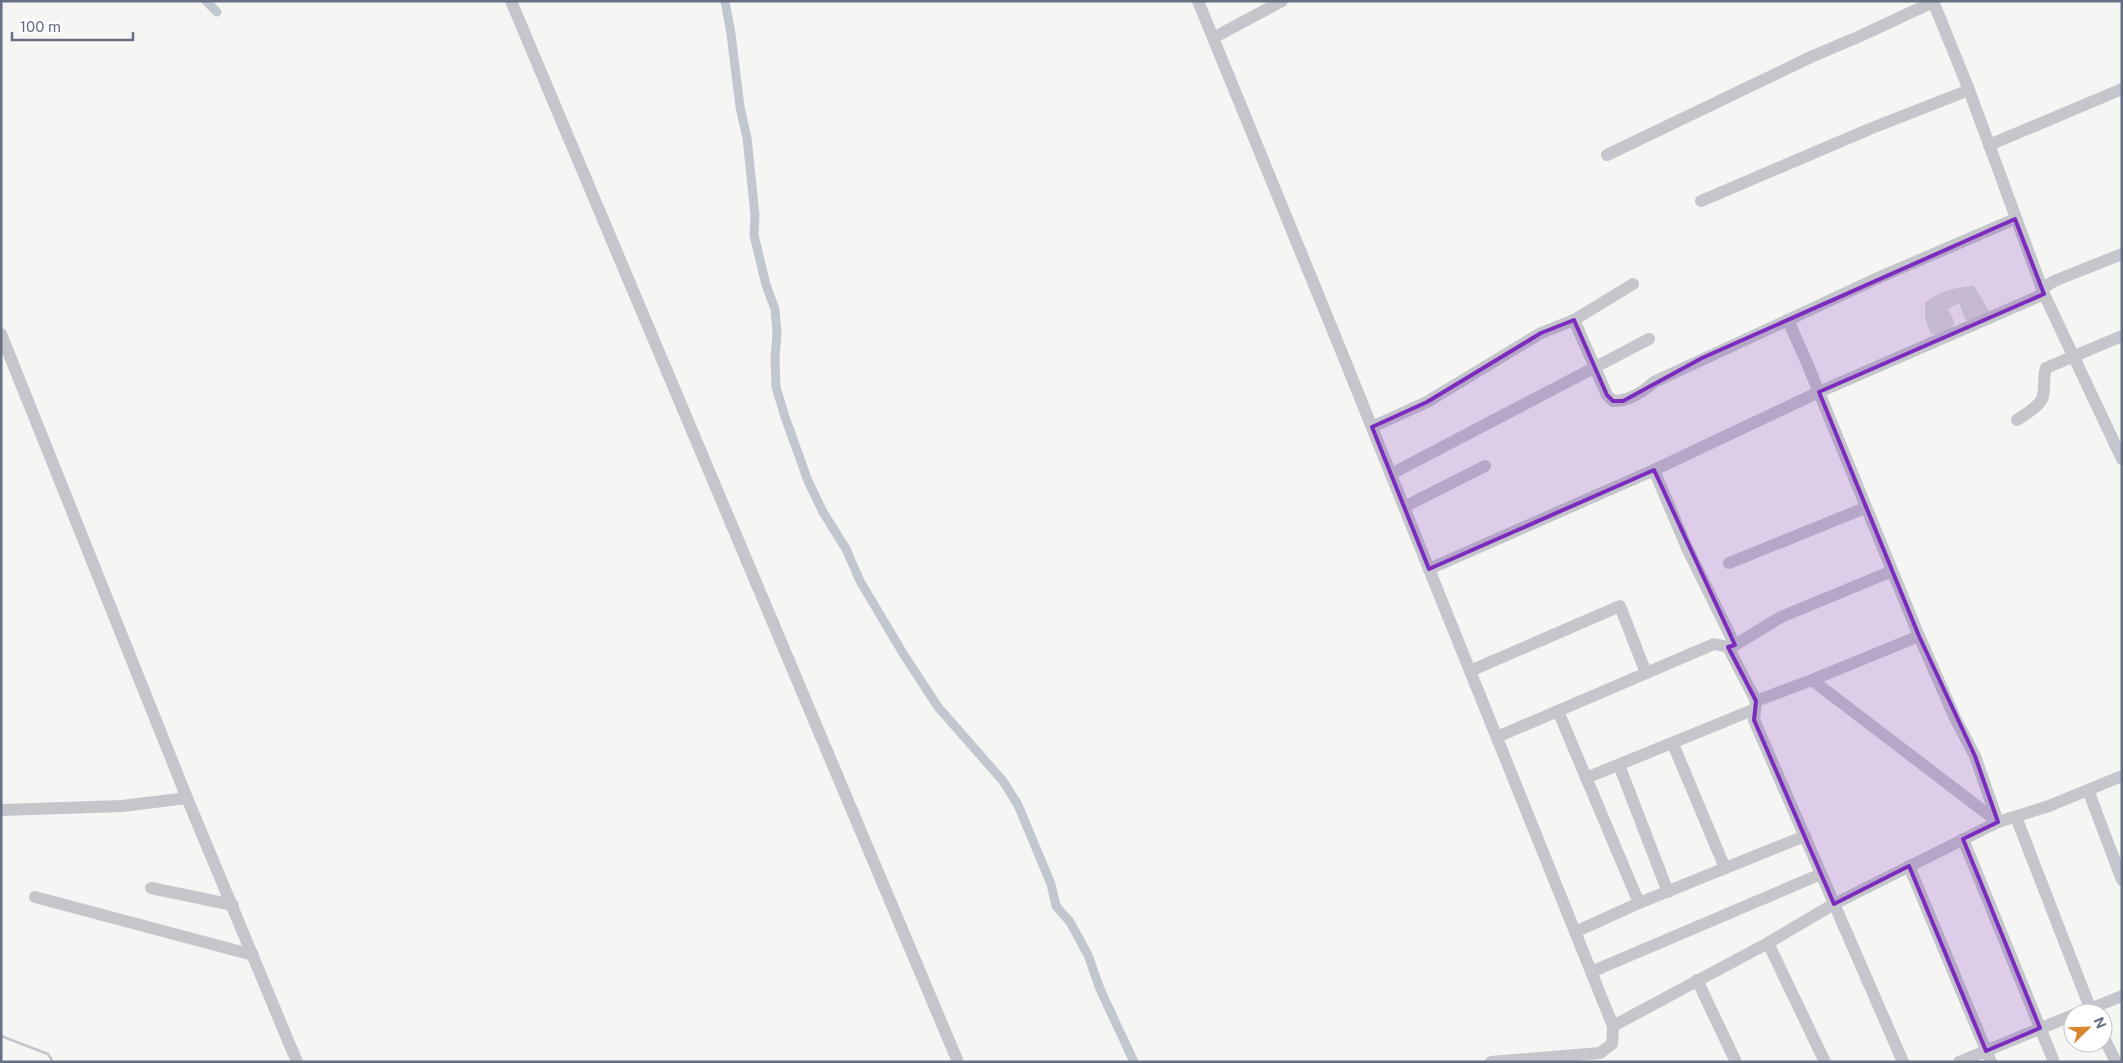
<svg xmlns="http://www.w3.org/2000/svg" width="2123" height="1063" font-family="'Public Sans',sans-serif">
  <rect width="100%" height="100%" fill="#f5f6f3"/>
  <path fill="#d6ddd4" d="M1974,286l17,28 -18,7 -8,-2 -6,-16 -11,6 7,14 -8,12 -16,-1 -6,-16v-15c15,-12 29,-16 49,-17z"/>
  <g fill="none" stroke-linecap="round" stroke-linejoin="round">
    <path stroke="#c2c7cf" stroke-width="2.5" d="M1,1036l47,18 5,8"/>
    <g stroke="#c2c7cf" stroke-width="9">
      <path d="M206,1l11,11"/>
      <path d="M725,1l6,33 9,73 7,31 8,77 -1,20 12,50 9,24 2,24 -2,25 1,29 9,30 23,64 15,31 23,37 14,32 44,74 34,52 65,74 15,24 33,79 5,22 14,16 18,33 12,34 34,73"/>
    </g>
    <g stroke="#c5c6cb" stroke-width="12">
      <path d="M511,1l447,1061"/>
      <path d="M1198,1l144,352 271,673"/>
      <path d="M1933,1l36,89 75,204 78,165"/>
      <path d="M1213,38l69,-37"/>
      <path d="M1989,145l133,-56"/>
      <path d="M1607,155l206,-99 45,-19 75,-35"/>
      <path d="M1701,201l171,-73 97,-38"/>
      <path d="M2042,289l12,-8 68,-27"/>
      <path d="M1574,320l33,75 6,6c15,0 30,-9 41,-19l134,-62 19,43 112,273 36,82 20,38 23,66"/>
      <path d="M1788,320l92,-43 135,-58"/>
      <path d="M1,334l186,464 110,264"/>
      <path d="M2017,420c8,-6 24,-14 26,-24 2,-10 0,-19 3,-28l76,-32"/>
      <path d="M1372,427l55,-25 114,-69 33,-13 59,-36"/>
      <path d="M1654,470l33,78 48,97 46,-28 111,-46"/>
      <path d="M1391,474l258,-135"/>
      <path d="M1404,507l81,-41"/>
      <path d="M1729,563l136,-55"/>
      <path d="M1429,569l225,-99 165,-78 225,-98"/>
      <path d="M1470,671l150,-65 26,67"/>
      <path d="M1812,680l107,-44"/>
      <path d="M1756,701l-2,19 149,342"/>
      <path d="M1558,711l81,192 166,-67"/>
      <path d="M1497,737l217,-93 14,3 28,54 56,-21 186,142"/>
      <path d="M1673,744l52,124"/>
      <path d="M1619,765l49,127"/>
      <path d="M1586,778l169,-69"/>
      <path d="M2088,790l34,90"/>
      <path d="M1,810l121,-4 65,-8"/>
      <path d="M2016,817l76,196"/>
      <path d="M1963,839l91,223"/>
      <path d="M1909,866l82,196"/>
      <path d="M151,888l82,17"/>
      <path d="M35,897l218,58"/>
      <path d="M1575,932l64,-29"/>
      <path d="M1768,943l57,119"/>
      <path d="M1591,972l230,-98"/>
      <path d="M1697,980l39,82"/>
      <path d="M2082,1012l40,-16"/>
      <path d="M2103,1036l13,26"/>
      <path d="M1491,1062l109,-9 12,-9 1,-18 155,-83 66,-39 164,-82 51,-16 73,-30"/>
      <path d="M1959,1062l114,-47"/>
    </g>
  </g>
  <path fill="#7b2cbf" fill-opacity="0.2" stroke="#7b2cbf" stroke-width="4" stroke-linejoin="round" d="M2015,219l29,75 -225,98 100,244 56,120 23,66 -35,17 77,189 -54,23 -77,-185 -75,38 -80,-184 2,-19 -28,-54 7,-2 -81,-175 -225,99 -57,-142 55,-25 114,-69 33,-13 33,75 6,6h10l79,-43z"/>
  <rect width="2123" height="1063" fill="none" stroke="#676f83" stroke-width="5"/>
  <g transform="translate(2088 1028) rotate(67)"><circle r="24" fill="#ffffff" stroke="#c2c5cd"/>
  <path d="M0-4L9 19L0 12L-9 19Z" fill="#da8530"/>
  <text y="-8" font-size="14" font-weight="bold" text-anchor="middle" fill="#676f83">N</text>
  </g>
  <path d="M12 32v8h121v-8" fill="none" stroke="#676f83" stroke-width="2.5"/>
  <text x="20" y="32" font-size="15" fill="#676f83" stroke="#ffffff" stroke-width="4" paint-order="stroke">100 m</text>
</svg>
